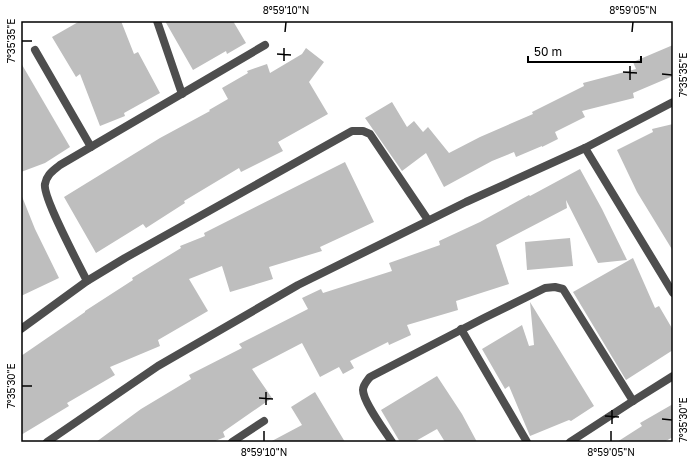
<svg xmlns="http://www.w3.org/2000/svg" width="694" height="463" font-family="'Golos Text',sans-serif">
  <rect width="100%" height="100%" fill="#fff"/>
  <g fill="#bebebe">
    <path d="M80,21h41l13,33 4,-2 22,41 -36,20 1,3 -25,10 -20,-52 -4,3 -24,-40z"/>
    <path d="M165,21h68l13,22 -19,11 -1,-3 -33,19z"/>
    <path d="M673,45v31l-40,17 1,5 -52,13 3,6 -30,15 3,7 -16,8v-1l-26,11 -2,-5 -22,9 -48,26 -18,-34 -24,18 -37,-53 27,-16 15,25 7,-6 9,11 5,-5 21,26 31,-16 53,-23 -1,-2 52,-26 -1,-3 53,-14 -3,-7z"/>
    <path d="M306,48l18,14 -15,20 19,32 -50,28 5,9 -42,21 -2,-4 -55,33 1,2 -39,25 -3,-4 -47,29 -32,-56 96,-59 50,-27 -1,-1 19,-11 -6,-11 26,-15 -1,-2 20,-7 3,9 32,-19z"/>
    <path d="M21,63l49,84 -25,16 -24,9z"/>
    <path d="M673,124v127l-36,-59 -20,-42 36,-18 -1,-3z"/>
    <path d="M345,162l29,60 -54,25 2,4 -53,16 4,12 -43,13 -8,-26 -33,13 19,32 -50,29 2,6 -50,21 5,8 -48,28 2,3 -48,29v-79l64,-44v-1l48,-31 -1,-2 49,-30 -1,-2 25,-10 -1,-3z"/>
    <path d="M580,169l22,40 25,51 -29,3 -32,-63 1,8 -71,37 13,39 -53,17 2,9 -51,15 4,10 -22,10 -1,-3 -38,19 4,7 -11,6 -4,-7 -19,10 -18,-34 -50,26 20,29 -49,34 2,5 -12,5h-117l45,-33 50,-30 -2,-4 53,-27 -3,-4 69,-35 -6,-11 19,-9 2,4 69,-22 -3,-8 51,-18 -1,-4 41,-19 49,-27 1,1z"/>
    <path d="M21,194l14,35 24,49 -38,18z"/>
    <path d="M570,238l3,28 -46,4 -2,-28z"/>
    <path d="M633,258l22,50 4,-2 14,24v20l-47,30 -53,-88z"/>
    <path d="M530,302l64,104 -23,15 -2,-1 -39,16 -21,-50 -4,3 -23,-40 40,-24 7,21 5,-1z"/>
    <path d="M437,376l25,38 15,28h-32l-8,-13 -23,13h-14l-19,-32z"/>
    <path d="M315,392l30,50h-75l32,-17 -11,-18z"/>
    <path d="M673,404v33l-9,5h-47l25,-16 -2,-3z"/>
  </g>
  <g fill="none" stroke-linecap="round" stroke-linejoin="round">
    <g stroke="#4e4e4e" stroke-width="8">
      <path d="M157,21l25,73"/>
      <path d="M35,50l56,97"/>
      <path d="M585,148l88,145"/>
      <path d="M87,281c-8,-16 -45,-85 -42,-97 2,-10 8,-13 15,-19l205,-120"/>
      <path d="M21,329l66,-48 38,-23 227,-127h11l7,3 58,86"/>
      <path d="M461,329l66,113"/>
      <path d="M47,442l111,-76 140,-81 168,-83 119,-54 88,-46"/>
      <path d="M232,442l32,-21"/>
      <path d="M392,442c-7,-11 -29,-40 -29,-52 0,-5 4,-9 7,-13l114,-59 61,-30 10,-1 8,2 70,112"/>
      <path d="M570,442l63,-41 40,-25"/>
    </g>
  </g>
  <path fill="none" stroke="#000" stroke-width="1.5" d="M285,32l1,-10M632,32l1,-10M22,41h10M277,54l14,1M284,61v-13M623,72l14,1M662,74l10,1M630,80v-14M22,386h10M259,398l14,1M266,405v-13M605,416l14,1M662,419l10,1M612,424v-14M264,441v-10M611,441v-10"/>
  <rect width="694" height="463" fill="none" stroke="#ffffff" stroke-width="44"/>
  <path d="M528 56v6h113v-6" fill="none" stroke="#000000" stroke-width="2"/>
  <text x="534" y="56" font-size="12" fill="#000000" stroke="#ffffff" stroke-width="3" paint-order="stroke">50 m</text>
  <rect x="22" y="22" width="650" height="419" fill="none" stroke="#000" stroke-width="1.5"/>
  <g font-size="10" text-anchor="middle" fill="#000">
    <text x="286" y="14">8°59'10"N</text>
    <text x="633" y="14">8°59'05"N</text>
    <text transform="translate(11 41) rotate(-90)" y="4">7°35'35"E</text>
    <text transform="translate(683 75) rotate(-90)" y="4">7°35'35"E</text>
    <text transform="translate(11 386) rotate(-90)" y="4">7°35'30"E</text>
    <text transform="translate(683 420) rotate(-90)" y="4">7°35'30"E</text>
    <text x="264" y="456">8°59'10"N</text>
    <text x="611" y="456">8°59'05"N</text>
  </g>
</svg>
